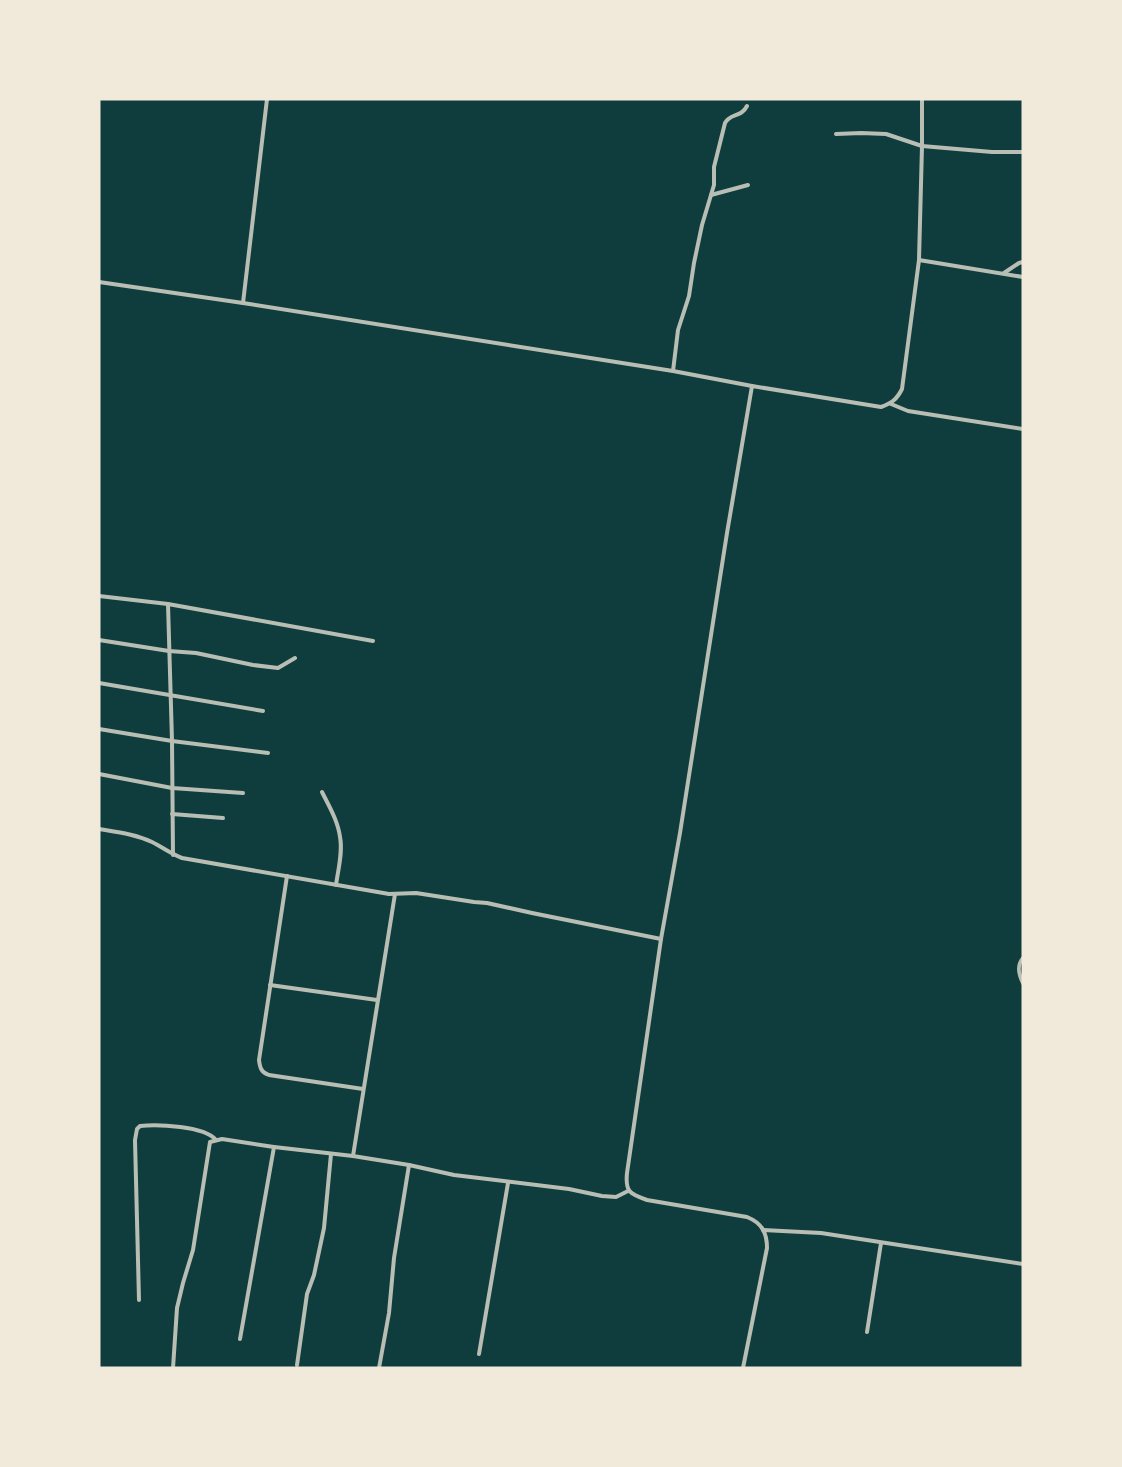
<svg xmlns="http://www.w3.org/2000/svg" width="1122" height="1467" font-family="Bitter,serif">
  <rect width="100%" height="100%" fill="#0f3d3e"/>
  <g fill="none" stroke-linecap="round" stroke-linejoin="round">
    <g stroke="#b8beb3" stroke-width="4">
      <path d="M836,134l25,-1 25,1 36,12 70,6h31"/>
      <path d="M711,195l37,-10"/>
      <path d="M919,260l104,17"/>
      <path d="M1004,273l15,-10 4,-1"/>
      <path d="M99,282l144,21 430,68 79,15"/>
      <path d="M243,303l24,-204"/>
      <path d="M673,371l5,-41 11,-34 5,-33 8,-38 12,-40v-18l11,-44c5,-10 16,-5 22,-17"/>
      <path d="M891,404l17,7 115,18"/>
      <path d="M99,596l69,8 205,37"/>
      <path d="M168,604l4,137 1,114"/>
      <path d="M99,640l70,11 27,2 57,12 25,3 17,-10"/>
      <path d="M99,683l164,28"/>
      <path d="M99,729l73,12 96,12"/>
      <path d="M99,774l73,14 71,5"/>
      <path d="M322,792c7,14 16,29 18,45 3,15 -2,33 -4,48"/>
      <path d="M172,814l51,4"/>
      <path d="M99,829c18,3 36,5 53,13 10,5 19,12 30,16l207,36 27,-1 58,9 13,1 45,10 129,26"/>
      <path d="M287,876l-28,184c1,8 2,12 10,15l94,14"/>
      <path d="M395,894l-42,262 56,9 45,10 115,14 33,7 14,1 12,-6"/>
      <path d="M1023,958c-7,8 -4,17 0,25"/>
      <path d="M270,985l107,15"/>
      <path d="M763,1230l58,3 202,31"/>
      <path d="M139,1300l-4,-160 2,-11 3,-3c17,-2 65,0 76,14"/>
      <path d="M867,1332l14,-89"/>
      <path d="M240,1339l34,-192 79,9"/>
      <path d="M479,1354l29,-171"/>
      <path d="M297,1365l10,-71 7,-19 10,-47 7,-74"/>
      <path d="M173,1368l4,-60 6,-25 10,-33 17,-108 12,-3 52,8"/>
      <path d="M379,1368l10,-55 5,-55 15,-93"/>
      <path d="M743,1368l24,-120c0,-15 -5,-25 -20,-31l-100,-17c-17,-6 -22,-8 -20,-27l34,-234 19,-106 47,-300 25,-147 129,21c11,-4 16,-8 21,-18l17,-129 3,-114v-47"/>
    </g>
  </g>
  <rect width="1122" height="1467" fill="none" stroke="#f1e9da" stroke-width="201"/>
</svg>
